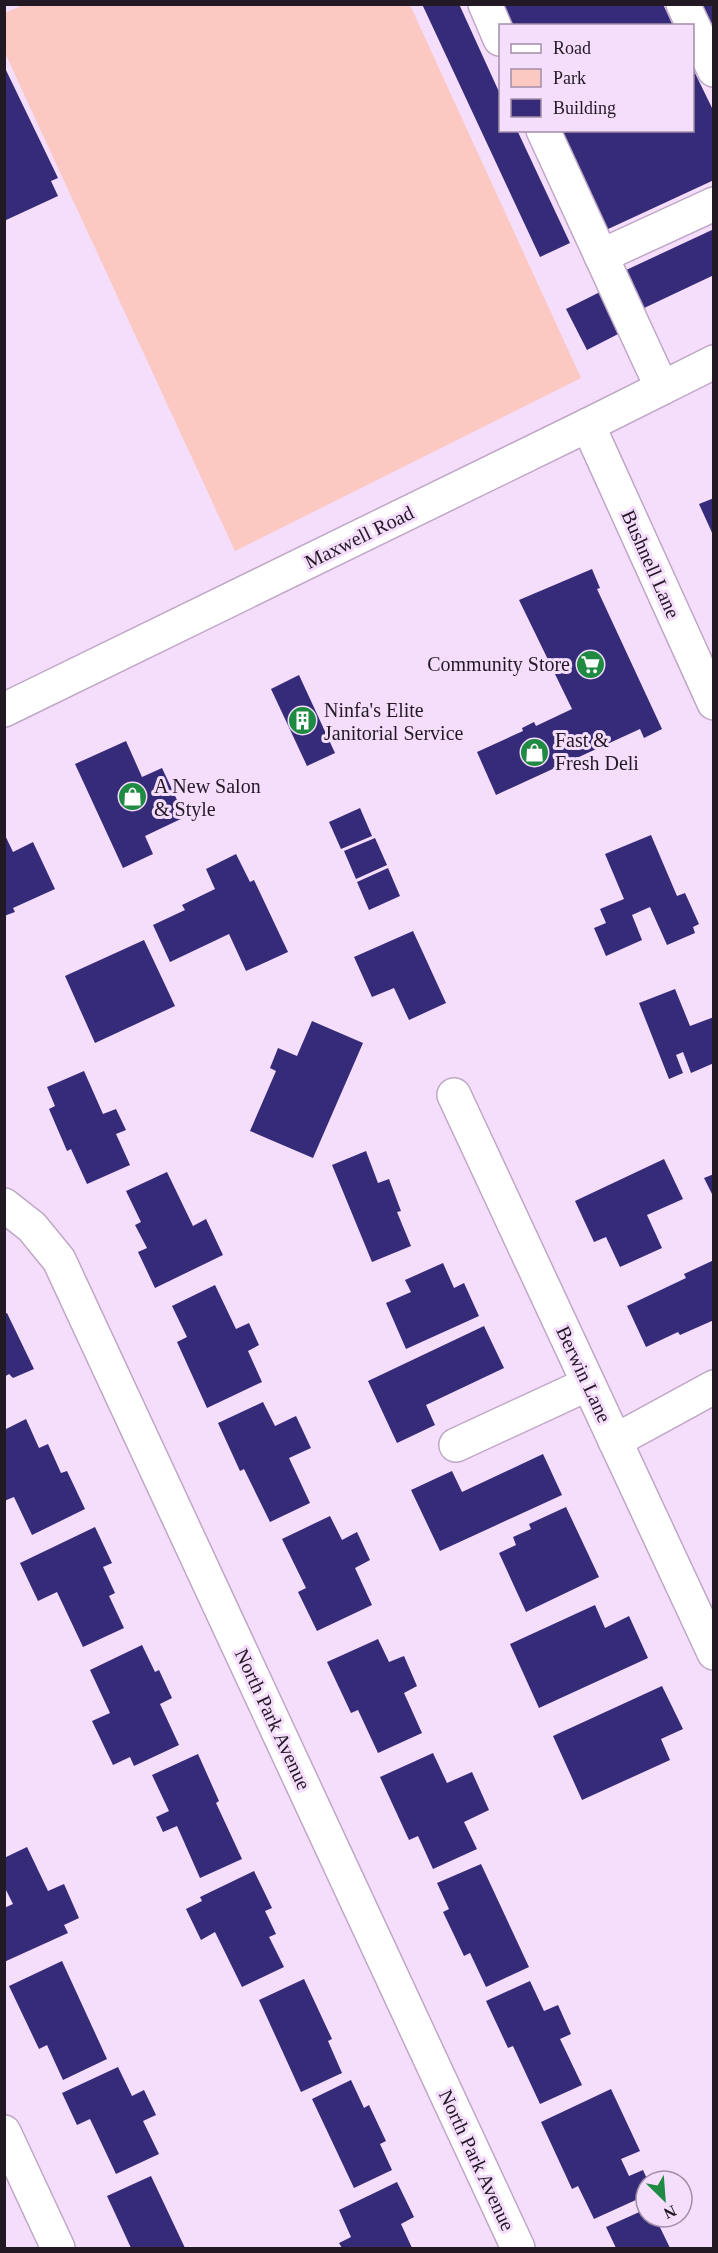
<svg xmlns="http://www.w3.org/2000/svg" width="718" height="2253" font-family="'Times New Roman',serif">
  <rect width="100%" height="100%" fill="#f5ddfc"/>
  <path fill="#fcc8c2" d="M23,5h387l171,373 -346,173 -230,-498v-40z"/>
  <g fill="#362b78">
    <path d="M422,4h37l41,90v36h17l53,113 -30,14z"/>
    <path d="M500,4h163l10,22h-163z"/>
    <path d="M696,4h18v38z"/>
    <path d="M4,66l54,112 -7,3 7,15 -54,25z"/>
    <path d="M692,67l22,45v68l-108,50 -47,-100h133z"/>
    <path d="M714,229v46l-72,34 -18,-38z"/>
    <path d="M604,290l20,41 -37,19 -21,-41z"/>
    <path d="M714,498v39l-15,-33z"/>
    <path d="M592,569l8,19 -3,1 65,140 -18,9 -4,-9 -144,66 -19,-43 46,-21 -1,-3 12,-6 2,4 36,-17 -53,-109z"/>
    <path d="M299,675l36,78 -28,13 -36,-77z"/>
    <path d="M126,741l16,36 20,-9 23,49 -40,19 8,18 -30,14 -48,-104z"/>
    <path d="M360,808l12,28 -31,13 -12,-27z"/>
    <path d="M4,833l9,19 20,-10 22,47 -42,19 2,4 -11,4z"/>
    <path d="M651,835l26,61 8,-3 14,31 -6,3 2,6 -28,12 -17,-38 -18,8 10,25 -36,16 -12,-28 12,-5 -6,-14 24,-10 -19,-45z"/>
    <path d="M375,838l12,27 -31,14 -12,-28z"/>
    <path d="M236,854l14,28 4,-2 34,72 -42,19 -17,-37 -59,28 -17,-37 32,-15 -3,-5 33,-16 -9,-20z"/>
    <path d="M388,868l12,28 -31,14 -12,-28z"/>
    <path d="M413,931l33,72 -37,17 -15,-32 -22,9 -18,-40z"/>
    <path d="M144,940l31,66 -80,37 -30,-67z"/>
    <path d="M675,989l15,37 24,-9v46l-23,10 -8,-21 -7,3 7,18 -14,6 -30,-76z"/>
    <path d="M312,1021l51,22 -50,115 -63,-27 26,-60 -6,-3 8,-20 19,8z"/>
    <path d="M84,1071l19,43 13,-5 10,21 -10,4 14,31 -43,19 -16,-35 -4,2 -18,-42 6,-3 -8,-19z"/>
    <path d="M366,1151l12,32 11,-4 12,32 -4,1 14,34 -39,16 -40,-97z"/>
    <path d="M664,1159l19,40 -36,16 15,33 -42,19 -14,-30 -12,5 -19,-41z"/>
    <path d="M167,1172l26,54 13,-7 17,36 -68,33 -17,-36 9,-4 -12,-23 6,-3 -15,-31z"/>
    <path d="M714,1174v24l-10,-20z"/>
    <path d="M714,1260v60l-34,15 -2,-3 -32,15 -19,-41 59,-28 -2,-4z"/>
    <path d="M443,1263l11,25 10,-5 15,33 -73,33 -20,-46 25,-11 -6,-12z"/>
    <path d="M215,1285l21,44 13,-6 10,22 -11,6 14,31 -55,26 -30,-66 10,-5 -15,-31z"/>
    <path d="M7,1313l27,56 -21,9 -4,-4 -5,3v-63z"/>
    <path d="M484,1326l20,42 -78,37 9,20 -38,18 -29,-62z"/>
    <path d="M263,1402l12,24 21,-10 15,32 -22,10 21,45 -40,19 -26,-53 -4,2 -22,-48z"/>
    <path d="M26,1419l13,29 9,-4 13,29 6,-2 18,38 -53,26 -18,-38 -10,4v-71z"/>
    <path d="M543,1454l19,41 -122,56 -29,-61 41,-19 10,21z"/>
    <path d="M566,1507l33,70 -73,35 -27,-59 17,-8 -3,-8 18,-8 -2,-5z"/>
    <path d="M330,1516l12,24 15,-8 13,28 -15,8 17,37 -55,26 -19,-39 8,-4 -24,-49z"/>
    <path d="M95,1527l17,36 -9,4 12,26 -6,3 15,32 -41,19 -26,-55 -19,9 -18,-38z"/>
    <path d="M595,1605l10,23 24,-12 19,42 -109,50 -29,-64z"/>
    <path d="M378,1639l11,23 15,-6 13,30 -13,7 18,40 -44,20 -20,-43 -7,3 -24,-51z"/>
    <path d="M142,1645l13,27 4,-2 13,28 -12,6 19,41 -45,21 -4,-9 -17,8 -21,-44 18,-8 -20,-43z"/>
    <path d="M662,1686l21,43 -22,10 9,21 -88,40 -29,-64z"/>
    <path d="M433,1753l14,30 25,-11 17,38 -25,12 13,27 -44,20 -15,-33 -9,4 -29,-63z"/>
    <path d="M198,1754l21,47 -3,2 26,56 -42,19 -23,-52 -14,6 -7,-15 13,-6 -17,-36z"/>
    <path d="M27,1847l21,44 16,-7 15,34 -15,7 4,8 -64,29v-54l9,-4 -9,-18v-28z"/>
    <path d="M481,1864l48,103 -43,20 -16,-34 -6,3 -21,-44 6,-3 -12,-26z"/>
    <path d="M254,1871l18,37 -7,3 11,23 -7,3 15,30 -42,20 -27,-55 -14,8 -15,-31 16,-8 -2,-4z"/>
    <path d="M62,1961l45,98 -44,21 -16,-35 -8,4 -30,-63z"/>
    <path d="M304,1979l28,60 -4,2 14,32 -41,19 -42,-92z"/>
    <path d="M530,1981l14,30 14,-6 13,29 -11,5 22,46 -42,19 -27,-58 -5,2 -22,-47z"/>
    <path d="M118,2067l14,29 12,-6 12,25 -13,6 16,33 -43,20 -26,-55 -13,6 -15,-32z"/>
    <path d="M351,2080l13,28 5,-3 17,36 -6,3 12,26 -38,18 -42,-89z"/>
    <path d="M611,2089l29,62 -19,8 8,17 14,-6 5,11h-2v9l-10,4 2,5 -44,20 -16,-33 -6,3 -31,-67z"/>
    <path d="M151,2176l34,72h-54l-24,-52z"/>
    <path d="M397,2182l17,35 -13,7 11,24h-70l-3,-5 12,-6 -12,-27z"/>
    <path d="M646,2209v8h9l15,31h-54l-10,-21z"/>
  </g>
  <g fill="none" stroke-linecap="round" stroke-linejoin="round">
    <defs>
      <g id="minor">
        <path d="M485,4l15,35"/>
        <path d="M683,4l31,66"/>
        <path d="M543,130l119,258"/>
        <path d="M601,256l113,-52"/>
        <path d="M588,425l126,278"/>
        <path d="M454,1095l260,558"/>
        <path d="M4,1205l28,22 27,33 459,988"/>
        <path d="M615,1441l99,-54"/>
        <path d="M456,1445l132,-61"/>
        <path d="M4,2132l54,116"/>
      </g>
      <path id="major" d="M4,710l584,-285 126,-63"/>
    </defs>
    <use href="#minor" stroke="#bfa8c6" stroke-width="36"/>
    <use href="#major" stroke="#bfa8c6" stroke-width="36"/>
    <use href="#minor" stroke="#fff" stroke-width="33"/>
    <use href="#major" stroke="#fff" stroke-width="33"/>
  </g>
  <defs>
    <symbol id="supermarket-disc" viewBox="-11 -11 22 22"><circle r="9.5" fill="#1e8a42" stroke="#f5ddfc"/><path d="M-6-5.5h2.5l.6 2H6L4.5 2H-2.5L-4.4-4H-6ZM-1.5 3.2a1.3 1.3 0 1 0 .1 0ZM3 3.2a1.3 1.3 0 1 0 .1 0Z" fill="#fff"/></symbol>
    <symbol id="building-disc" viewBox="-11 -11 22 22"><circle r="9.5" fill="#1e8a42" stroke="#f5ddfc"/><path d="M-4-6H4V6H1V3H-1V6H-4ZM-2.5-4.3h1.7v1.8h-1.7ZM.8-4.3h1.7v1.8H.8ZM-2.5-1h1.7V.8h-1.7ZM.8-1h1.7V.8H.8Z" fill="#fff"/></symbol>
    <symbol id="shop-disc" viewBox="-11 -11 22 22"><circle r="9.5" fill="#1e8a42" stroke="#f5ddfc"/><path d="M-5-2.5h2.3a2.7 3.5 0 0 1 5.4 0H5L5.5 6h-11ZM-1.5-2.5h3a1.5 2.3 0 0 0-3 0Z" fill="#fff"/></symbol>
  </defs>
  <g fill-rule="evenodd">
    <use href="#supermarket-disc" x="574" y="648" width="33" height="33"/>
    <use href="#building-disc" x="286" y="704" width="33" height="33"/>
    <use href="#shop-disc" x="518" y="736" width="33" height="33"/>
    <use href="#shop-disc" x="116" y="780" width="33" height="33"/>
  </g>
  <g text-anchor="middle" dominant-baseline="central" stroke-width="6" stroke-linejoin="round" paint-order="stroke">
    <g font-size="20" fill="#221924" stroke="#f5ddfc">
      <text transform="translate(359 537) rotate(-26)">Maxwell Road</text>
      <text transform="translate(651 564) rotate(66)">Bushnell Lane</text>
      <text transform="translate(584 1374) rotate(65)">Berwin Lane</text>
      <text transform="translate(273 1719) rotate(65)">North Park Avenue</text>
      <text transform="translate(477 2160) rotate(65)">North Park Avenue</text>
    </g>
    <g font-size="20" fill="#221924" stroke="#f5ddfc" text-anchor="start">
      <text x="570" y="664" text-anchor="end">Community Store</text>
      <text x="324" y="710">Ninfa's Elite<tspan x="324" dy="23">Janitorial Service</tspan></text>
      <text x="555" y="740">Fast &amp;<tspan x="555" dy="23">Fresh Deli</tspan></text>
      <text x="154" y="786">A New Salon<tspan x="154" dy="23">&amp; Style</tspan></text>
    </g>
  </g>
  <rect width="718" height="2253" fill="none" stroke="#221924" stroke-width="12"/>
  <rect x="499" y="24" width="195" height="108" fill="#f5ddfc" stroke="#a18fa6" stroke-width="1.5"/>
  <rect x="511" y="44" width="30" height="9" fill="#ffffff" stroke="#a18fa6" stroke-width="1.5"/>
  <text x="553" y="54" font-size="18" fill="#221924">Road</text>
  <rect x="511" y="69" width="30" height="18" fill="#fcc8c2" stroke="#a18fa6" stroke-width="1.5"/>
  <text x="553" y="84" font-size="18" fill="#221924">Park</text>
  <rect x="511" y="99" width="30" height="18" fill="#362b78" stroke="#a18fa6" stroke-width="1.5"/>
  <text x="553" y="114" font-size="18" fill="#221924">Building</text>
  <g transform="translate(664 2199) rotate(155)"><circle r="28" fill="#f5ddfc" stroke="#a18fa6" stroke-width="1.5"/>
  <path d="M0-4.5L10 22L0 15L-10 22Z" fill="#1e8a42"/>
  <text y="-9" font-size="16" font-weight="bold" text-anchor="middle" fill="#221924">N</text>
  </g>
</svg>
